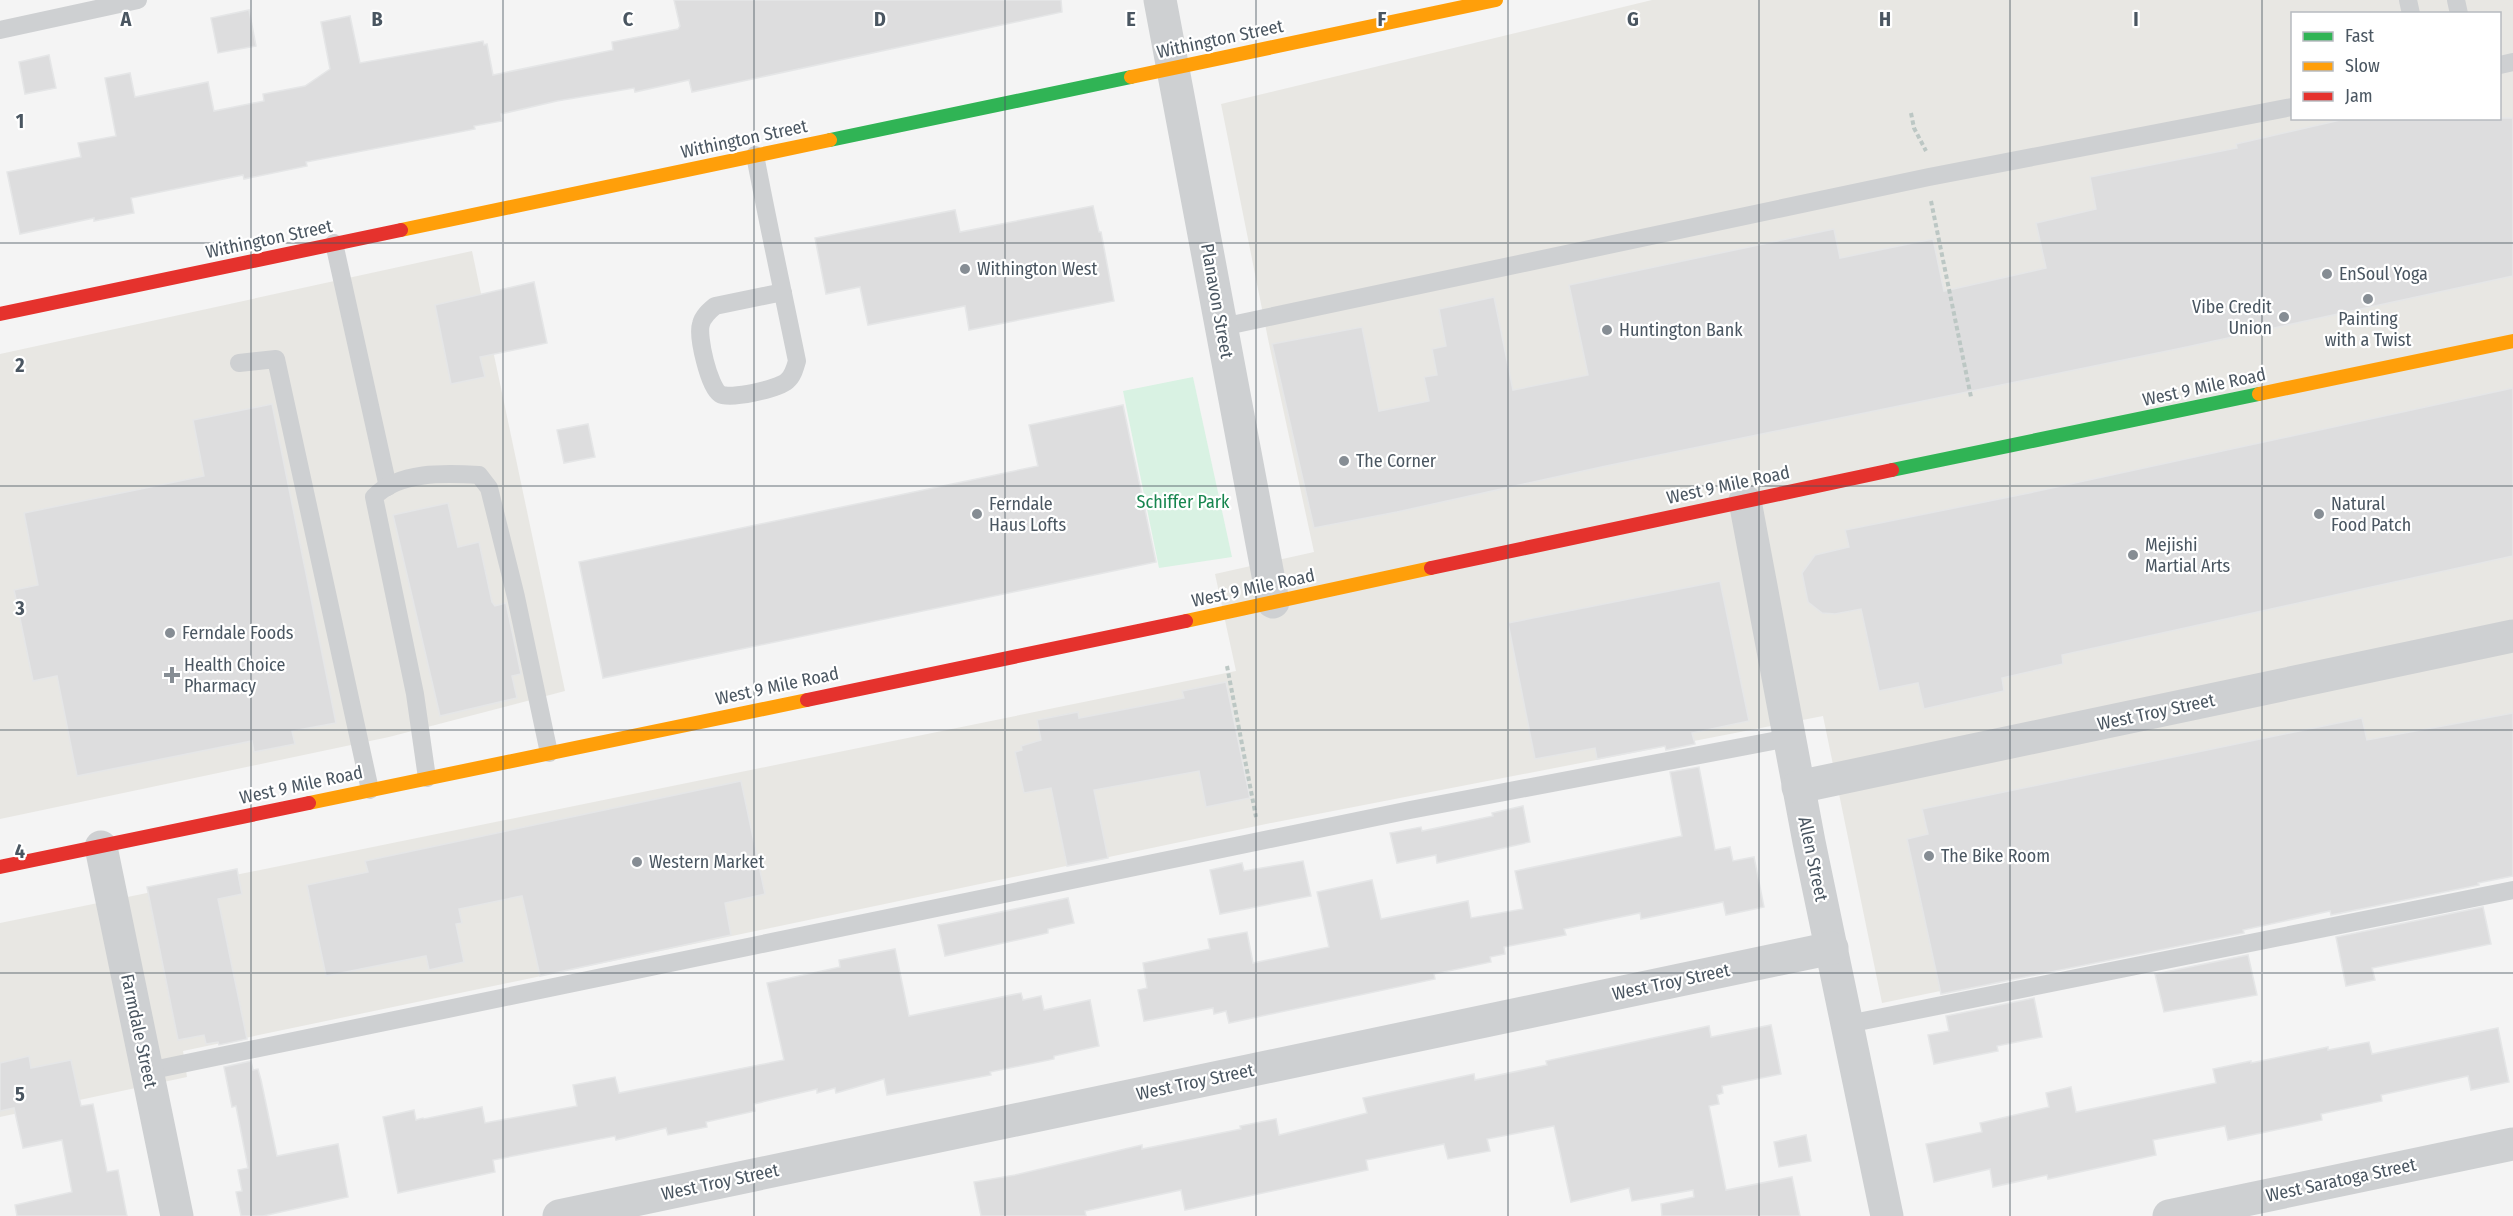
<svg xmlns="http://www.w3.org/2000/svg" width="2513" height="1216" font-family="'Fira Sans Condensed',sans-serif">
  <rect width="100%" height="100%" fill="#f4f4f4"/>
  <g fill="#e8e7e3" fill-rule="evenodd">
    <path d="M1652,0h861v873l-631,130 -59,-287 -557,108 -1083,227 4,26 -187,40v-194l1236,-252 -21,-97 99,-22 -46,-213 -47,-235zM2292,14h208v104h-208z"/>
    <path d="M472,251l93,440 -176,46 -389,82v-465z"/>
  </g>
  <path fill="#d9f2e3" d="M1193,377l39,180 -73,11 -36,-177z"/>
  <g fill="#ddddde" stroke="#e5e6e7" stroke-width="1.5">
    <path d="M674,0h387l1,12 -370,80 -3,-12 -54,12 -1,-4 -77,13 -56,13 1,7 -28,5 1,3 -169,33 1,4 -63,13 -1,-4 -112,23 3,15 -40,8v-3l-74,16 -13,-62 74,-15 -3,-14 38,-7 -11,-58 25,-5 5,24 73,-15 6,29 50,-10 -1,-7 42,-8 25,-17 -9,-47 29,-6 10,47 123,-22 1,4 3,-1 6,31 120,-25 -1,-8 66,-13 2,-3z"/>
    <path d="M249,10l7,36 -38,7 -7,-35z"/>
    <path d="M49,55l7,33 -31,6 -6,-32z"/>
    <path d="M2349,118h164v158l-331,72 -576,118 -209,46 -83,16 -42,-184 90,-17 17,84 50,-10 -5,-24 13,-2 -5,-26 14,-3 -7,-37 55,-12 19,93 75,-15 -19,-90 265,-56 6,29 93,-19 11,52 102,-23 -10,-45 60,-14 -6,-32 147,-29 -1,-4z"/>
    <path d="M1093,206l6,26h2l13,69 -145,29 -4,-24 -97,19 -8,-38 -34,7 -11,-56 140,-28 5,22z"/>
    <path d="M534,282l13,61 -67,14 5,20 -34,7 -16,-79z"/>
    <path d="M2513,388v168l-451,99 1,9 -61,14 2,13 -80,18 -6,-26 -39,8 -18,-82 -26,5 -13,-1 -14,-11 -6,-29 13,-18 34,-8 -4,-17 184,-37z"/>
    <path d="M272,404l64,319 -44,8 3,13 -41,8 -2,-11 -175,35 -20,-100 -24,5 -19,-91 24,-5 -14,-72 180,-37 -11,-56z"/>
    <path d="M1123,405l33,157 -553,116 -24,-116 459,-96 -9,-41z"/>
    <path d="M588,424l7,33 -31,6 -7,-33z"/>
    <path d="M448,503l10,44 21,-5 13,60 3,4 11,-3 15,71 -9,2 5,22 -77,18 -47,-201z"/>
    <path d="M1720,581l29,140 -57,12 3,11 -29,6 -1,-4 -68,13 -2,-11 -60,11 -27,-136z"/>
    <path d="M1226,682l24,116 -44,9 -7,-36 -105,19 14,68 -41,8 -16,-78 -27,5 -9,-41 7,-2 -1,-4 20,-6 -4,-20 41,-8 1,6 105,-20 -2,-7z"/>
    <path d="M2513,713v163l-35,7 1,2 -148,30 -1,-4 -87,19 1,3 -303,61 -34,-155 21,-5 -6,-25 440,-91 5,22z"/>
    <path d="M1699,767l16,83 15,-3 3,14 21,-4 10,50 -38,8 -3,-13 -82,17 -1,-6 -76,16 2,6 -62,12 1,7 -15,3 1,5 -57,12 1,5 -206,44 -3,-12 -12,3 -1,-6 -69,13 -6,-31 9,-2 -4,-25 67,-14 -2,-10 39,-7 6,31 76,-16 -12,-55 55,-12 9,39 87,-18 3,17 52,-9 -8,-38 167,-35 -12,-64z"/>
    <path d="M741,781l24,113 -40,9 6,32 -191,41 -18,-80 -63,13 3,14 -6,1 8,38 -35,8 -3,-14 -100,20 -19,-91 61,-13 -3,-11z"/>
    <path d="M1523,806l7,36 -93,21 -1,-8 -39,8 -7,-30 31,-6 1,4 71,-15 -1,-3z"/>
    <path d="M1303,861l8,35 -91,18 -10,-44 32,-7 2,8z"/>
    <path d="M237,869l5,25 -24,5 29,140 -28,6 -1,-3 -12,2 -2,-9 -26,5 -31,-153z"/>
    <path d="M1068,898l6,25 -26,6v4l-103,23 -7,-31z"/>
    <path d="M2483,907l8,37 -119,24 3,12 -29,6 -10,-49z"/>
    <path d="M895,949l14,67 112,-23 2,7 18,-4 3,14 46,-10 9,46 -45,10v3l-64,13 1,3 -104,20 -3,-16 -48,14 -1,-5 -18,5v-4l-63,15 1,7 -49,11 1,5 -39,8 -2,-7 -50,12 -1,-4 -122,24 2,12 -97,21 -15,-76 31,-7 2,10 7,-2 1,1 58,-12 3,16 92,-17 -4,-21 42,-8 4,16 165,-33 -17,-77 73,-16 -1,-7z"/>
    <path d="M2248,955l9,40 -93,17 -9,-38z"/>
    <path d="M2034,998l8,39 -45,9 1,5 -64,13 -6,-29 21,-4 -3,-15z"/>
    <path d="M1771,1025l10,49 -59,12 1,7 -6,2 2,9 -10,2 17,84 66,-13 8,39h-138l-1,-12 33,-7 -1,-7 -61,11 -3,-13 -58,14 -17,-76 -67,13 3,12 -42,8 -4,-15 -78,16 2,10 -183,40 -4,-20 -96,21 1,5h-105l-7,-34 41,-7 127,-30v4l99,-20 -1,-3 36,-7 3,16 88,-22 -4,-15 111,-24 1,6 72,-15 -1,-4 163,-35 2,11z"/>
    <path d="M2498,1028l11,54 -38,8 -3,-14 -87,19 1,6 -61,13 1,6 -94,20 -3,-14 -72,14 3,15 -108,24 -1,-4 -54,12 -3,-18 -56,13 -8,-38 56,-12 -2,-9 69,-16 -3,-14 25,-6 5,25 140,-29 -3,-14 38,-8v2l77,-16v3l41,-8 3,12z"/>
    <path d="M29,1056l2,12 40,-8 10,46 12,-2 14,68 11,-2 9,46h-110l-2,-11 57,-13 -10,-52 -39,8 -9,-40 -14,3v-48z"/>
    <path d="M251,1061l2,9 5,-1 3,11 16,76 61,-12 10,53 -85,19h-22l-5,-24 6,-1 -4,-21 10,-2 -12,-62 -4,1 -8,-40z"/>
    <path d="M1806,1135l5,26 -32,6 -5,-25z"/>
  </g>
  <g fill="none" stroke-linecap="round" stroke-linejoin="round">
    <g stroke="#bcc7c4" stroke-width="4" stroke-dasharray="4.5 3" stroke-linecap="butt">
      <path d="M1911,113l3,15 12,23"/>
      <path d="M1931,201l40,196"/>
      <path d="M1227,666l29,151"/>
    </g>
    <g stroke="#ced0d2" stroke-width="18">
      <path d="M2408,0l3,14"/>
      <path d="M2456,0l3,14"/>
      <path d="M0,30l138,-30"/>
      <path d="M2500,65l13,-3"/>
      <path d="M755,155c13,69 28,137 42,206 -2,7 -4,15 -10,20 -9,8 -58,19 -67,13 -11,-7 -23,-58 -19,-70 2,-8 8,-13 14,-18l68,-14"/>
      <path d="M334,243l54,244"/>
      <path d="M1222,327l707,-150 363,-70"/>
      <path d="M239,363l37,-4 94,431"/>
      <path d="M427,778l-12,-84 -41,-197c25,-26 71,-24 105,-22l10,13 27,109 33,156"/>
      <path d="M1848,1024l665,-134"/>
      <path d="M148,1071l1262,-261 379,-72"/>
    </g>
    <g stroke="#ced0d2" stroke-width="33">
      <path d="M1160,0l113,602"/>
      <path d="M1745,501l64,341 78,374"/>
      <path d="M1798,787l715,-151"/>
      <path d="M101,847l76,369"/>
      <path d="M559,1216l1273,-268"/>
      <path d="M2169,1216l344,-72"/>
    </g>
    <g stroke="#30b455" stroke-width="14">
      <path d="M830,140l301,-63"/>
      <path d="M1892,470l367,-76"/>
    </g>
    <g stroke="#ff9f0a" stroke-width="14">
      <path d="M1131,77l365,-77"/>
      <path d="M401,230l429,-90"/>
      <path d="M2259,394l254,-53"/>
      <path d="M1186,621l245,-53"/>
      <path d="M309,803l498,-103"/>
    </g>
    <g stroke="#e5322d" stroke-width="14">
      <path d="M0,314l401,-84"/>
      <path d="M1431,568l461,-98"/>
      <path d="M807,700l379,-79"/>
      <path d="M0,867l309,-64"/>
    </g>
  </g>
  <path fill="none" stroke="#4a5661" stroke-width="1.5" stroke-opacity="0.55" d="M251,0v1216M503,0v1216M754,0v1216M1005,0v1216M1256,0v1216M1508,0v1216M1759,0v1216M2010,0v1216M2262,0v1216M0,243h2513M0,486h2513M0,730h2513M0,973h2513"/>
  <g fill="#868d94" stroke="#fff" stroke-width="2">
    <circle cx="965" cy="269" r="6"/>
    <circle cx="2327" cy="274" r="6"/>
    <circle cx="2368" cy="299" r="6"/>
    <circle cx="2284" cy="317" r="6"/>
    <circle cx="1607" cy="330" r="6"/>
    <circle cx="1344" cy="461" r="6"/>
    <circle cx="977" cy="514" r="6"/>
    <circle cx="2319" cy="514" r="6"/>
    <circle cx="2133" cy="555" r="6"/>
    <circle cx="170" cy="633" r="6"/>
    <path d="M169 666h6v6h6v6h-6v6h-6v-6h-6v-6h6z"/>
    <circle cx="1929" cy="856" r="6"/>
    <circle cx="637" cy="862" r="6"/>
  </g>
  <g text-anchor="middle" dominant-baseline="central" stroke-width="4.5" stroke-linejoin="round" paint-order="stroke">
    <g font-size="18" fill="#4a5661" stroke="#fff">
      <text transform="translate(1220 39) rotate(-12)">Withington Street</text>
      <text transform="translate(744 139) rotate(-12)">Withington Street</text>
      <text transform="translate(269 239) rotate(-12)">Withington Street</text>
      <text transform="translate(1217 301) rotate(80)">Planavon Street</text>
      <text transform="translate(2204 387) rotate(-12)">West 9 Mile Road</text>
      <text transform="translate(1728 485) rotate(-12)">West 9 Mile Road</text>
      <text transform="translate(1253 588) rotate(-12)">West 9 Mile Road</text>
      <text transform="translate(777 686) rotate(-12)">West 9 Mile Road</text>
      <text transform="translate(2156 712) rotate(-12)">West Troy Street</text>
      <text transform="translate(301 785) rotate(-12)">West 9 Mile Road</text>
      <text transform="translate(1813 859) rotate(78)">Allen Street</text>
      <text transform="translate(1671 982) rotate(-12)">West Troy Street</text>
      <text transform="translate(139 1031) rotate(78)">Farmdale Street</text>
      <text transform="translate(1195 1082) rotate(-12)">West Troy Street</text>
      <text transform="translate(2341 1180) rotate(-12)">West Saratoga Street</text>
      <text transform="translate(720 1182) rotate(-12)">West Troy Street</text>
    </g>
    <g font-size="18" fill="#4a5661" stroke="#fff" text-anchor="start">
      <text x="977" y="269">Withington West</text>
      <text x="2339" y="274">EnSoul Yoga</text>
      <text x="2272" y="307" text-anchor="end">Vibe Credit<tspan x="2272" dy="21">Union</tspan></text>
      <text x="2368" y="319" text-anchor="middle">Painting<tspan x="2368" dy="21">with a Twist</tspan></text>
      <text x="1619" y="330">Huntington Bank</text>
      <text x="1356" y="461">The Corner</text>
      <text x="989" y="504">Ferndale<tspan x="989" dy="21">Haus Lofts</tspan></text>
      <text x="2331" y="504">Natural<tspan x="2331" dy="21">Food Patch</tspan></text>
      <text x="2145" y="545">Mejishi<tspan x="2145" dy="21">Martial Arts</tspan></text>
      <text x="182" y="633">Ferndale Foods</text>
      <text x="184" y="665">Health Choice<tspan x="184" dy="21">Pharmacy</tspan></text>
      <text x="1941" y="856">The Bike Room</text>
      <text x="649" y="862">Western Market</text>
    </g>
    <g font-size="18" fill="#17864f" stroke="#fff">
      <text x="1183" y="502">Schiffer Park</text>
    </g>
  </g>
  <g font-size="20" text-anchor="middle" font-weight="bold" fill="#4a5661" stroke="#fff" stroke-width="4.5" stroke-linejoin="round" paint-order="stroke">
    <text x="126" y="26">A</text>
    <text x="377" y="26">B</text>
    <text x="628" y="26">C</text>
    <text x="880" y="26">D</text>
    <text x="1131" y="26">E</text>
    <text x="1382" y="26">F</text>
    <text x="1633" y="26">G</text>
    <text x="1885" y="26">H</text>
    <text x="2136" y="26">I</text>
    <text x="20" y="128">1</text>
    <text x="20" y="372">2</text>
    <text x="20" y="615">3</text>
    <text x="20" y="858">4</text>
    <text x="20" y="1101">5</text>
  </g>
  <rect x="2291" y="12" width="210" height="108" fill="#ffffff" stroke="#b7bbc0" stroke-width="1.5"/>
  <rect x="2303" y="32" width="30" height="9" fill="#30b455" stroke="#b7bbc0" stroke-width="1.5"/>
  <text x="2345" y="42" font-size="18" fill="#4a5661">Fast</text>
  <rect x="2303" y="62" width="30" height="9" fill="#ff9f0a" stroke="#b7bbc0" stroke-width="1.5"/>
  <text x="2345" y="72" font-size="18" fill="#4a5661">Slow</text>
  <rect x="2303" y="92" width="30" height="9" fill="#e5322d" stroke="#b7bbc0" stroke-width="1.5"/>
  <text x="2345" y="102" font-size="18" fill="#4a5661">Jam</text>
</svg>
